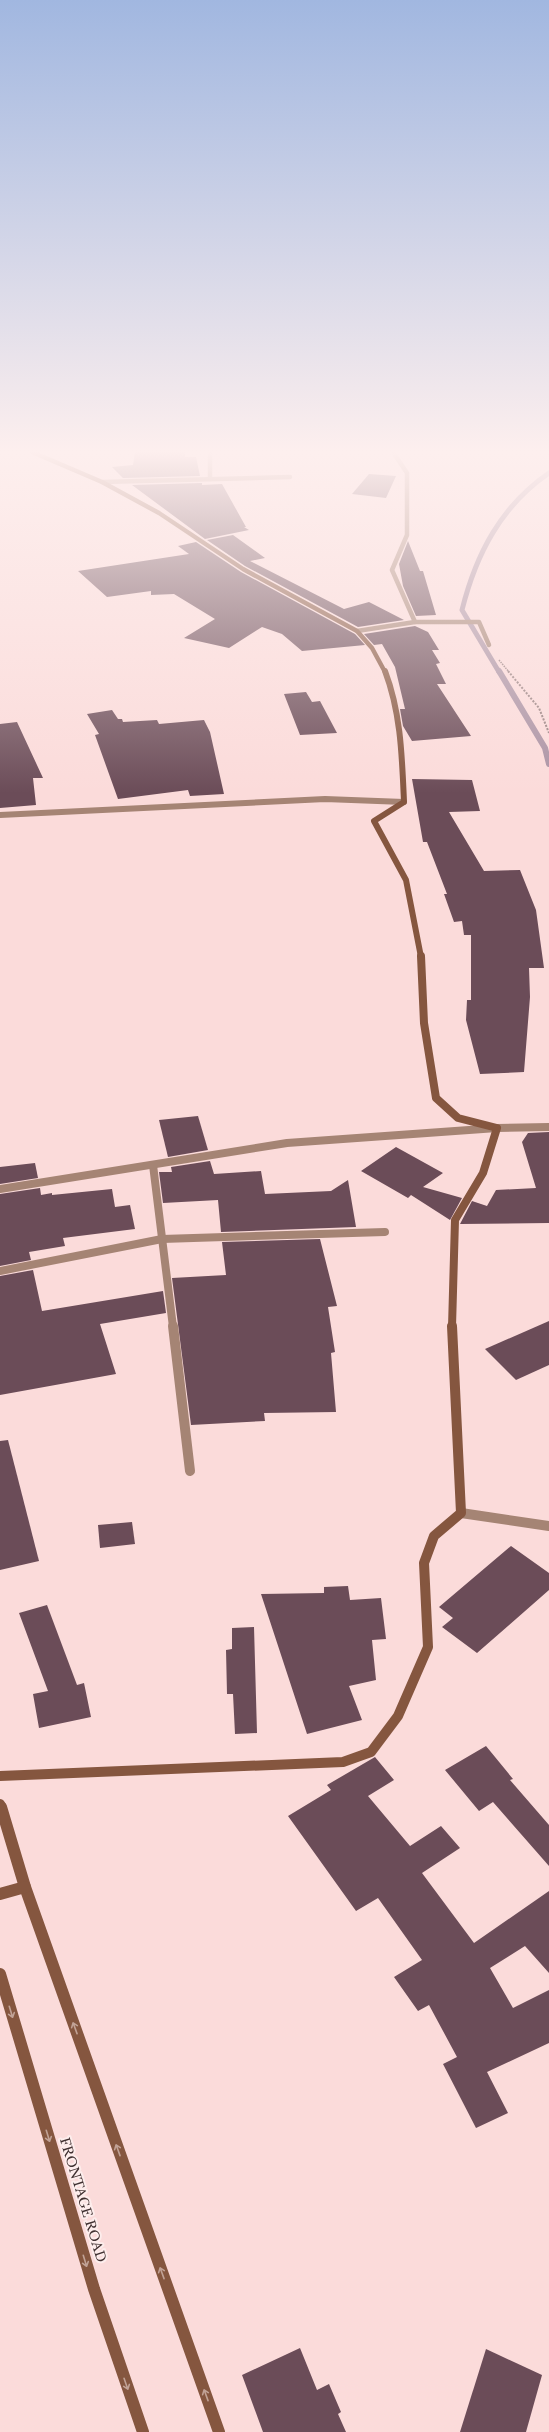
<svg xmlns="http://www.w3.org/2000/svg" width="549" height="2432" font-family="'Libre Baskerville',serif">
  <rect width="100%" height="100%" fill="#fbdbda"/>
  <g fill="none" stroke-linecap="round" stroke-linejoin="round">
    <path stroke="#aa92a3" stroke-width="5" d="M499,672l-37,-62c14,-56 39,-104 87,-137"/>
    <path stroke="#aa92a3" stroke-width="6" d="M499,671l46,77 4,16"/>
  </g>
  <g fill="#6b4c58">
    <path d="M135,452h50v5h11l4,19 -77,2 -11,-11 21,-2z"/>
    <path d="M369,474l27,2 -10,22 -34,-4z"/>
    <path d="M202,483v2l20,-1 24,43h-2l5,3 -44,9 -73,-54z"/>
    <path d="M233,535l32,23 -15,3 94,48 25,-7 35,18 -46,7 -113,-61 -38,-26z"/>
    <path d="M408,541l12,30h3l13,44 -20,1 -13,-30 -4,-22z"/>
    <path d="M196,542l45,30 114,62 10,11 -63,6 -20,-17 -20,-7 -33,21 -45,-10 31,-19 -41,-25 -23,1v-4l-44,6 -29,-26 111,-17 -11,-8z"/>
    <path d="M415,626l13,6 11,18h-7l8,13 -4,1 10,20h-9l34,52 -59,5 -9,-15 -3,-17h5l-10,-42 -13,-23 -8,1 -10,-11z"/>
    <path d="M306,692l6,10 8,-1 17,32 -37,2 -16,-41z"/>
    <path d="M112,710l6,9h4l1,3 34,-2 2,4 45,-4 6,12 14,62 -34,2 -2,-6 -70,9 -23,-64 4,-1 -12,-20z"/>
    <path d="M17,722l26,56h-10l3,27 -36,3v-84z"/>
    <path d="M412,779l60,1 8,31 -31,1 35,59 36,-1 16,40 8,58h-15l1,29 -6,75 -44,2 -14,-54 1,-20h4v-65h-7l-2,-14 -8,1 -10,-28h3l-20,-52h-4z"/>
    <path d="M198,1116l10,34 -40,7 -9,-37z"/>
    <path d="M549,1132v91l-89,1 12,-23 15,5 9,-16 40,-2 -14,-46 6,-9z"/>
    <path d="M396,1147l47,26 -20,14 39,11 -12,22 -39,-25 -3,3 -47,-27z"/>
    <path d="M210,1161l4,13 47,-3 4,23 66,-3 17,-11 8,47 -135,5 -3,-32 -55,3 -4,-31h13l-1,-5z"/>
    <path d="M35,1163l3,15 -38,6v-17z"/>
    <path d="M40,1188l1,7 11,-2v2l60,-6 3,18 15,-2 5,24 -72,9 2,8 -36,6 2,8 -31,6v-72z"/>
    <path d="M320,1239l17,67 -9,1 7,45 -4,1 5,59 -72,1 1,8 -74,4 -19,-147 54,-3 -4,-33z"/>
    <path d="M33,1270l9,41 121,-20 3,22 -66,11 16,50 -116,21v-119z"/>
    <path d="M549,1321v44l-33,15 -31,-31z"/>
    <path d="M8,1440l31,121 -39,9v-129z"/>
    <path d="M132,1522l3,22 -35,4 -2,-23z"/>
    <path d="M511,1546l38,27v17l-72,63 -35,-26 11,-9 -14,-11z"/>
    <path d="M348,1586l2,14 31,-2 5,41 -14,1 4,40 -27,6 13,34 -55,14 -46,-140 63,-1v-6z"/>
    <path d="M47,1605l30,80 7,-2 7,34 -52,11 -6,-34 15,-3 -29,-78z"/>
    <path d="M254,1627l3,106 -22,1 -2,-40h-6l-1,-44 6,-1v-21z"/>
    <path d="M486,1746l27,33 -3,1 39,45v41l-56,-64 -14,9 -34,-41z"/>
    <path d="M375,1757l19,23 -26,16 42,50 31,-20 19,22 -38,25 52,70 75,-52v82l-24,-27 -35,22 23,40 36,-18v53l-62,29 21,41 -32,15 -33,-64 14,-7 -28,-52 -11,6 -24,-34 28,-17 -44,-62 -22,13 -68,-95 43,-26 -4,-5z"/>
    <path d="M300,2348l17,42 12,-6 12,28 -3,2 8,18h-83l-21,-57z"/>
    <path d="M486,2349l56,26 -16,57h-66z"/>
  </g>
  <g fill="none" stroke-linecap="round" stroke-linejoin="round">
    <path stroke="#998281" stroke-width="1.5" stroke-dasharray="1.5 1" stroke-linecap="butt" d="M499,660l10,12"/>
    <path stroke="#998281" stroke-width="2" stroke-dasharray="2 1.5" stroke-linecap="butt" d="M508,671l31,37 10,25"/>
    <g stroke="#a58474" stroke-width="4.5">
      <path d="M210,452v27"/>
      <path d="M102,482l188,-5"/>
      <path d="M415,622h64l10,23"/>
      <path d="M357,631l58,-9 -23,-52 15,-35v-62l-14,-21"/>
    </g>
    <path stroke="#a58474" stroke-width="6" d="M0,815l325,-16 79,3"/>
    <g stroke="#a58474" stroke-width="8">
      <path d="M153,1165l20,162"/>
      <path d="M0,1189l287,-46 210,-15 52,-1"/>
      <path d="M0,1271l162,-32 223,-7"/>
    </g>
    <g stroke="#a58474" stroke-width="10">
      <path d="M173,1326l17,145"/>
      <path d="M461,1513l88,13"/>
    </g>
    <path stroke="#85563f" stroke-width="4.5" d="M32,452l70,30 57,31 84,56 114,62 15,17 13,24"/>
    <path stroke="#85563f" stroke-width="6" d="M385,671c16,42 17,86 19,131l-30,19 32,59 15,77"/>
    <path stroke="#85563f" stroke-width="8" d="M421,956l3,67 12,75 22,20 39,10 -14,45 -28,47 -3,107"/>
    <g stroke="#85563f" stroke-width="10">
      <path d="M0,1776l343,-14 28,-10 27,-36 30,-69 -4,-84 10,-27 27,-23 -9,-187"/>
      <path d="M0,1804l1,4"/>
    </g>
    <g stroke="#85563f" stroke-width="12">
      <path d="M1,1807l24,80 194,545"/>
      <path d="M0,1894l25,-7"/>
      <path d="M0,1974l94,315 49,143"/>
    </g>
  </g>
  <defs><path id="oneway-shaft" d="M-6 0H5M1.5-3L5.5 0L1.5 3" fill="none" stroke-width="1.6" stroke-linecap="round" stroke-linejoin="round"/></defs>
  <g stroke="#c1a296">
    <use href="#oneway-shaft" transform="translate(11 2012) rotate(73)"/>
    <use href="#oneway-shaft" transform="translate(75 2028) rotate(-110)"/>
    <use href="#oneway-shaft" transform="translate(48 2136) rotate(73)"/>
    <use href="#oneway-shaft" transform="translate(118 2150) rotate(-110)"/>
    <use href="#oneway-shaft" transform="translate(85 2261) rotate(73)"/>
    <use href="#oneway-shaft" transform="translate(162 2273) rotate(-110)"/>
    <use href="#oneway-shaft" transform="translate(126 2384) rotate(71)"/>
    <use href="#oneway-shaft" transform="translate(206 2395) rotate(-110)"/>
  </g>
  <linearGradient id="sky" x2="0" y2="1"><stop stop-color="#a1b7e0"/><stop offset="0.57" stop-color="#fdefee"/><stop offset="1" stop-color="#fdefee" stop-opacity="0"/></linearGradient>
  <rect width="549" height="793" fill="url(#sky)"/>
  <g text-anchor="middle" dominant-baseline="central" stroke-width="4" stroke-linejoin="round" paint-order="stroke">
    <g font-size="13" fill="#403131" stroke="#fdedec">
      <text transform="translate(83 2200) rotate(73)">FRONTAGE ROAD</text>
    </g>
  </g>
</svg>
